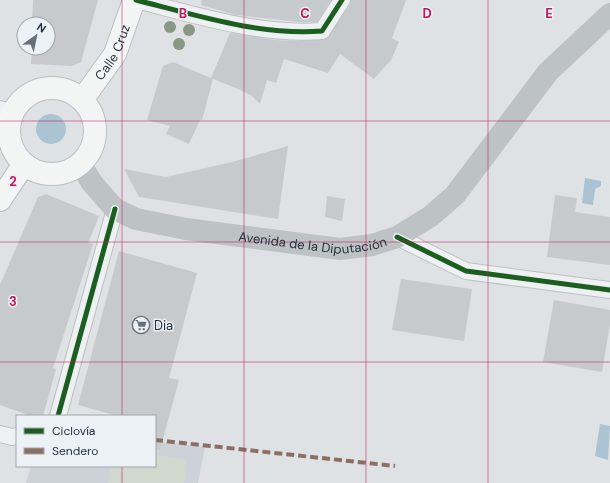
<svg xmlns="http://www.w3.org/2000/svg" width="610" height="483" font-family="'DM Sans',sans-serif">
  <rect width="100%" height="100%" fill="#dfe2e5"/>
  <path fill="#cdd2d9" d="M155,441l50,6 -7,36h-172l5,-17h124z"/>
  <path fill="#d1d9cf" d="M155,455l32,5 -3,23h-76l2,-17h45z"/>
  <g fill="#abc3d2">
    <circle cx="51" cy="129" r="15"/>
    <path d="M585,178l16,3v5l-6,3 -2,16 -11,-2z"/>
    <path d="M600,424l10,2 -2,34 -13,-4z"/>
  </g>
  <g fill="#c7cacd">
    <path d="M33,0h65l-17,62 -9,4 -41,-2 1,-16h16v-24h-16z"/>
    <path d="M202,0h129l-14,22h-18l-63,-7 -35,-10z"/>
    <path d="M351,0h55l-14,38 7,4 -8,18 -17,19 -34,-25 -12,19 -44,-14 -8,24 -9,-3 -7,24 -8,-8 -14,-7 -27,-11 2,1 -11,41h-2l-11,24 -23,-10 4,-8 -23,-6 16,-54 10,-4 38,16 19,-45 45,7 24,1 27,-2 24,-34z"/>
    <path d="M288,146l-10,73 -139,-22 -15,-28 42,8 66,-15z"/>
    <path d="M46,194l53,22 -11,27 5,1 -40,124 3,1 -13,47h-12l-31,-11v-120l38,-88z"/>
    <path d="M555,195l22,3 -2,14 35,5v48l-63,-8z"/>
    <path d="M327,196l18,3 -3,22 -17,-4z"/>
    <path d="M119,251l78,22 -28,105 10,2 -19,70 -5,-1v-33h-37l-40,-11z"/>
    <path d="M401,279l71,10 -8,52 -72,-11z"/>
    <path d="M554,300l56,10v14l-8,48 -59,-10z"/>
  </g>
  <g fill="none" stroke-linecap="round" stroke-linejoin="round">
    <defs>
      <g id="street">
        <path d="M136,0c60,15 124,36 186,31l20,-31"/>
        <path d="M0,109l12,4"/>
        <path d="M397,237l69,34 144,19"/>
        <path d="M58,416l57,-207"/>
        <path d="M0,434l12,3 5,-1"/>
      </g>
      <g id="primary">
        <circle cx="52" cy="131" r="43"/>
        <path id="s2" d="M82,100l33,-46 19,-54"/>
        <path d="M0,200l24,-36"/>
      </g>
    </defs>
    <use href="#street" stroke="#bdc0c3" stroke-width="18"/>
    <use href="#primary" stroke="#bbbfc3" stroke-width="24"/>
    <use href="#street" stroke="#eef0f2" stroke-width="16"/>
    <path stroke="#bdc2c5" stroke-width="22" id="s1" d="M80,163l12,20 23,26 21,10 50,10 154,20 32,-4 25,-8 34,-21 24,-21 93,-123 62,-58"/>
    <use href="#primary" stroke="#f3f5f5" stroke-width="22"/>
    <path stroke="#8d6e63" stroke-width="4" stroke-dasharray="8 4" stroke-linecap="butt" d="M155,440l240,26"/>
    <defs>
      <g id="cycleway">
        <path d="M136,0c60,15 124,36 186,31l20,-31"/>
        <path d="M397,237l69,34 144,19"/>
        <path d="M58,416l57,-207"/>
      </g>
    </defs>
    <use href="#cycleway" stroke="#ecf1f5" stroke-width="8"/>
    <use href="#cycleway" stroke="#1b5e20" stroke-width="5"/>
  </g>
  <g fill="#889883">
    <circle cx="170" cy="27" r="6"/>
    <circle cx="189" cy="30" r="6"/>
    <circle cx="179" cy="44" r="6"/>
  </g>
  <path fill="none" stroke="#c2185b" stroke-width="1" stroke-opacity="0.55" d="M122,0v416M244,0v483M366,0v483M488,0v483M0,121h610M0,242h610M0,362h610M122,466v17"/>
  <defs>
    <symbol id="supermarket-ring" viewBox="-11 -11 22 22"><circle r="9.5" fill="#ecf1f5" stroke="#677079" stroke-width="1.5"/><path d="M-6-5.5h2.5l.6 2H6L4.5 2H-2.5L-4.4-4H-6ZM-1.5 3.2a1.3 1.3 0 1 0 .1 0ZM3 3.2a1.3 1.3 0 1 0 .1 0Z" fill="#677079"/></symbol>
  </defs>
  <g fill-rule="evenodd">
    <use href="#supermarket-ring" x="131" y="315" width="20" height="20"/>
  </g>
  <g text-anchor="middle" dominant-baseline="central" stroke-width="3" stroke-linejoin="round" paint-order="stroke">
    <g font-size="13" fill="#26323f" stroke="#ecf1f5">
      <text stroke="none"><textPath href="#s2" startOffset="57">Calle Cruz</textPath></text>
      <text stroke="none"><textPath href="#s1" startOffset="260">Avenida de la Diputación</textPath></text>
    </g>
    <g font-size="13" fill="#26323f" stroke="#ecf1f5" text-anchor="start">
      <text x="154" y="325">Dia</text>
    </g>
  </g>
  <g font-size="13" text-anchor="middle" font-weight="bold" fill="#c2185b" stroke="#ecf1f5" stroke-width="3" stroke-linejoin="round" paint-order="stroke">
    <text x="183" y="18">B</text>
    <text x="305" y="18">C</text>
    <text x="427" y="18">D</text>
    <text x="549" y="18">E</text>
    <text x="13" y="186">2</text>
    <text x="13" y="306">3</text>
  </g>
  <rect x="16" y="415" width="140" height="52" fill="#ecf1f5" stroke="#9da5ac"/>
  <rect x="24" y="428" width="20" height="6" fill="#1b5e20" stroke="#9da5ac"/>
  <text x="52" y="435" font-size="12" fill="#26323f">Ciclovía</text>
  <rect x="24" y="448" width="20" height="6" fill="#8d6e63" stroke="#9da5ac"/>
  <text x="52" y="455" font-size="12" fill="#26323f">Sendero</text>
  <g transform="translate(36 36) rotate(33)"><circle r="19" fill="#ecf1f5" stroke="#9da5ac"/>
  <path d="M0-3L7 15L0 10L-7 15Z" fill="#677079"/>
  <text y="-6" font-size="11" font-weight="bold" text-anchor="middle" fill="#26323f">N</text>
  </g>
</svg>
